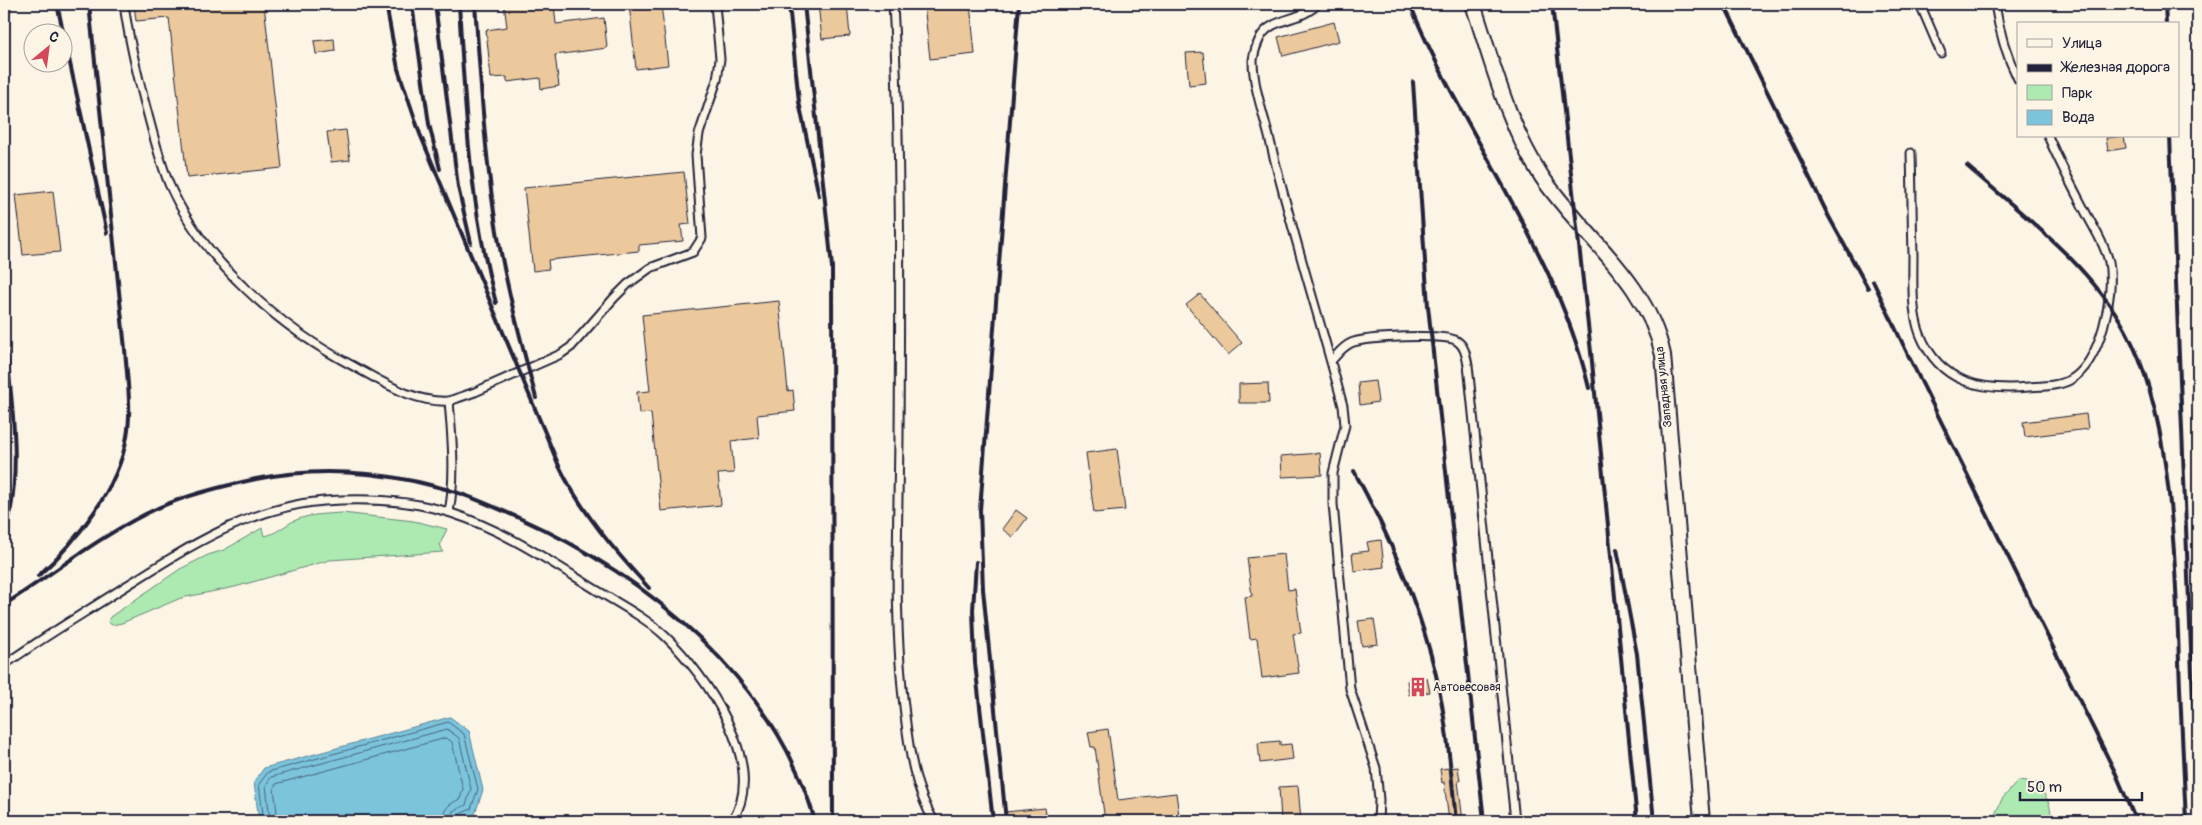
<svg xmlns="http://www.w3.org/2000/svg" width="2202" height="825" font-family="Pangolin,sans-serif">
  <rect width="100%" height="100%" fill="#fcf5e5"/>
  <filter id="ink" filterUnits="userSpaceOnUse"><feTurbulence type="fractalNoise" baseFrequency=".02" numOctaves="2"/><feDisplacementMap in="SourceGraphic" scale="10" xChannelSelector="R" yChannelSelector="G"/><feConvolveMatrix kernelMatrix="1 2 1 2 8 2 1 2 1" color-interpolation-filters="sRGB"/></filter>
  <g filter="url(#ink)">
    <g fill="#aceab2" stroke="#678676">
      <path d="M342,513l72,8 33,8 -7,15 3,8 -113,8 -95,27 -54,11 -59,25 -10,2 -4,-3 2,-5 70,-48 28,-14 16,-5 38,-22 2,8c13,-2 20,-11 32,-16 14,-6 31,-6 46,-7z"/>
      <path d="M2018,781l19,2c7,11 18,25 12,38h-57l10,-22z"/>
    </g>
    <path fill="#7cc4dc" stroke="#58839c" d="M450,717l19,14 14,59 -8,24 -20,7h-196l-5,-39 10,-14z"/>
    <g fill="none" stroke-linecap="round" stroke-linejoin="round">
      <g stroke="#46637b" stroke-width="1">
        <path d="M264,821l-5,-37 9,-12 180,-50 16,12 14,55 -7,20 -13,6 -2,6"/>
        <path d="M270,821l-4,-36 5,-8 176,-48 12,9 12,51 -5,16 -13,6 -3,10"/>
        <path d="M278,821l-4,-33 2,-4 170,-46 6,4 11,47 -3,10c-11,5 -17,10 -18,22"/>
      </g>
    </g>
    <g fill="#ebc99d" stroke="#22223b">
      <path d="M134,4h130l18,164 -95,10 -18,-160 -33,3z"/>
      <path d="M504,4h50l2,20 48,-6 3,30 -52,7 4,31 -18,3 -1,-11 -33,4v-5l-16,1 -5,-48 21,-3z"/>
      <path d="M629,4h32l7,61 -32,4z"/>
      <path d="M818,4h29l3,32 -28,3z"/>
      <path d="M924,4h46l5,50 -45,5z"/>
      <path d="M1334,22l5,19 -56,15 -5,-19z"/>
      <path d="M334,39l1,12 -19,3 -2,-13z"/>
      <path d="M1203,52l3,31 -17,2 -3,-32z"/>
      <path d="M346,130l4,30 -19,2 -4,-30z"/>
      <path d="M2124,136l2,12 -18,3 -2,-13z"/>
      <path d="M684,172l6,52 -9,1 2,16 -44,4v6l-91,9 1,9 -16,2 -9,-83z"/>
      <path d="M53,191l7,61 -37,3 -7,-60z"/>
      <path d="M1200,294l42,49 -14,12 -42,-50z"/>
      <path d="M779,301l9,90 5,-1 2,21 -38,4 2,23 -28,3 3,32 -16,1 3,31 -60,6 -10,-98 -12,1 -2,-22 13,-1 -8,-76z"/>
      <path d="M1375,381l3,21 -18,3 -2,-22z"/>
      <path d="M1268,383l1,20h-30v-19z"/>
      <path d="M2086,414l2,15 -63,8 -2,-15z"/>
      <path d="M1117,449l8,61 -31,3 -8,-60z"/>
      <path d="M1320,453l2,22 -40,2 -1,-21z"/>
      <path d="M1016,510l11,8 -14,19 -11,-8z"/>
      <path d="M1381,540l3,27 -30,4 -2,-18 17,-2 -2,-9z"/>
      <path d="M1284,554l4,36 7,-1 6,44 -8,1 6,39 -37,5 -5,-40 -7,1 -5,-42 7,-1 -5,-38z"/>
      <path d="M1374,619l4,25 -16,2 -4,-25z"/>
      <path d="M1427,678l3,14 -21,3 -2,-14z"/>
      <path d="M1108,729l10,71 58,-7 3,23 -8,1v4h-66l-10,-74h-4l-3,-15z"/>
      <path d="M1280,741v4l11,-1 2,15 -33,4 -2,-20z"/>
      <path d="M1458,767l2,14h-2l5,40h-14l-5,-39 -2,1 -2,-14z"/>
      <path d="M1298,786l3,35h-20l-2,-34z"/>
      <path d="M1045,808l2,13h-42v-9z"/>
    </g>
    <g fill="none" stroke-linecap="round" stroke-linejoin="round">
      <defs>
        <g id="service">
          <path d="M124,4c5,38 14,74 24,111 6,23 12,46 21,69 34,77 112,145 186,183 30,16 59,36 94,34"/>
          <path d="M893,4c8,144 7,289 6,434 -1,93 -6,184 6,277 4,36 10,75 29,106"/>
          <path d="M1064,4h8"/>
          <path d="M1317,4c-15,18 -45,12 -57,34 -3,6 -6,15 -7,22 0,28 12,58 18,85 21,88 49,174 72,261l2,19 -12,48v31l17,185 26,79 3,32 -1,21"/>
          <path d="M1920,4l21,49"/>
          <path d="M1995,4c4,27 11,51 23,75"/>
          <path d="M1911,153c1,34 1,68 2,102 0,26 -2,55 7,79 20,50 62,57 109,53 14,-1 29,-1 41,-7 31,-17 45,-86 39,-118 -4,-18 -16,-35 -24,-51 -13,-25 -26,-49 -37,-75"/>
          <path d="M1331,361c6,-6 11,-14 20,-18 13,-6 95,-10 106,-2 8,5 9,15 11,24l47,456"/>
          <path d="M449,512c7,-37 3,-73 0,-111l26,-9 86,-38 10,-7 43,-49 14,-14 22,-16 43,-16 9,-14 -6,-83 3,-21 18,-54 3,-21 -5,-55"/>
          <path d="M4,665c35,-25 72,-47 108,-70 65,-41 133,-88 212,-94 41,-3 87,-1 127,12 53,17 100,49 147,78 23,14 48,27 67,45 41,39 104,129 67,185"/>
        </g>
        <path id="minor" d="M1473,4c19,58 35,121 69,173 41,60 105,103 121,178l39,466"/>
      </defs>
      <use href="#service" stroke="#22223b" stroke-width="11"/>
      <use href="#minor" stroke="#22223b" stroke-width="18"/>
      <use href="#service" stroke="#fcf5e5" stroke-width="7"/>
      <use href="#minor" stroke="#fcf5e5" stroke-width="14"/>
      <g stroke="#22223b" stroke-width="4">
        <path d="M57,4l50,229"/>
        <path d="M386,4l12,65 22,65 139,332c23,47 55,84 90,122"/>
        <path d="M412,4l17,120 11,45"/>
        <path d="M435,4l23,183 13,56"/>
        <path d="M459,4c6,102 10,199 37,299"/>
        <path d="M475,4c5,69 9,139 19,208 9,63 26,125 42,186"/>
        <path d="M789,4l10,98 20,94"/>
        <path d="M804,4l28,263 1,554"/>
        <path d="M1410,4c53,131 146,245 179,384"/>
        <path d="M1552,4l39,348 46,469"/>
        <path d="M1724,4l105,213 39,71"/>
        <path d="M2165,4l1,20"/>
        <path d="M4,46l6,-42"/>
        <path d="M1413,82l15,224 56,515"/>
        <path d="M2170,136l28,685"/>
        <path d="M1967,166c55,48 124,100 159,165 44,80 48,210 52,302 2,63 5,125 8,188"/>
        <path d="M1873,281l36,76 207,417 20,47"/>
        <path d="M4,325c6,70 21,145 0,214"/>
        <path d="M1354,471c35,64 65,132 82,204 11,48 15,97 20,146"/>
        <path d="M1617,549l20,105 17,167"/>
        <path d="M976,562l-3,48 2,53 18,158"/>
        <path d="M38,576c38,-34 81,-88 89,-140 5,-28 0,-58 -2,-87l-36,-345"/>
        <path d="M4,605c51,-33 101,-73 156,-98 30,-13 63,-21 96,-28 59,-12 124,-8 182,8 28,7 54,19 79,30 129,58 259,163 298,304"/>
        <path d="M1006,821l-23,-232 -3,-79 39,-506"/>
      </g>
    </g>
  </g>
  <defs>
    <symbol id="building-bare" viewBox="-9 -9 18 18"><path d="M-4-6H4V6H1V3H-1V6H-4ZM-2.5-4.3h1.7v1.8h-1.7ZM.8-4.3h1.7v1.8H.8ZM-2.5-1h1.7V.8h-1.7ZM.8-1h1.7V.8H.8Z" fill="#d1495b" stroke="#fcf5e5" stroke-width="2.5" paint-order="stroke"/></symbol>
  </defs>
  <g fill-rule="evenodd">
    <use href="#building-bare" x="1404" y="673" width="28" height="28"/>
  </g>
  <g text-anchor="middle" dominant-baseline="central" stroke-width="4" stroke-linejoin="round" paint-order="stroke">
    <g font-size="12" fill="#22223b" stroke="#fcf5e5">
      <text transform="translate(1664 387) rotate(-96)">Западная улица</text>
    </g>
    <g font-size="12" fill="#22223b" stroke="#fcf5e5" text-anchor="start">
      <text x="1433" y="687">Автовесовая</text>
    </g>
  </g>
  <rect width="2202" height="825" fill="none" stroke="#fcf5e5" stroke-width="20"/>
  <rect x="10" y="10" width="2182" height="805" fill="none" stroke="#22223b" stroke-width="2" filter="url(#ink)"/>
  <rect x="2017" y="22" width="162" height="115" fill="#fcf5e5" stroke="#a5a1a1"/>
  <rect x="2027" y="39" width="25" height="8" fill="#fcf5e5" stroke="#a5a1a1"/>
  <text x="2062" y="48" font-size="15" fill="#22223b">Улица</text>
  <rect x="2027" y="64" width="25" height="8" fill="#22223b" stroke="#a5a1a1"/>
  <text x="2062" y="72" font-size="15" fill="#22223b">Железная дорога</text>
  <rect x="2027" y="85" width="25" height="15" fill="#aceab2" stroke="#a5a1a1"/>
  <text x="2062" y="98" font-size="15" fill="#22223b">Парк</text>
  <rect x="2027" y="110" width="25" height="15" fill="#7cc4dc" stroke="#a5a1a1"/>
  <text x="2062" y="122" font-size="15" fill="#22223b">Вода</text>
  <g transform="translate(48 48) rotate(29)"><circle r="24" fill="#fcf5e5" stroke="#a5a1a1"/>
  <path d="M0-4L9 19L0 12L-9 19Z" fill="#d1495b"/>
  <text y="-8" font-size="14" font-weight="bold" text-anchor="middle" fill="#22223b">С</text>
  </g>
  <path d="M2020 792v8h122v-8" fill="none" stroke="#22223b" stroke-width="2.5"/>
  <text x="2027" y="792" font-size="15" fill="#22223b" stroke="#fcf5e5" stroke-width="4" paint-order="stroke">50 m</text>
</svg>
